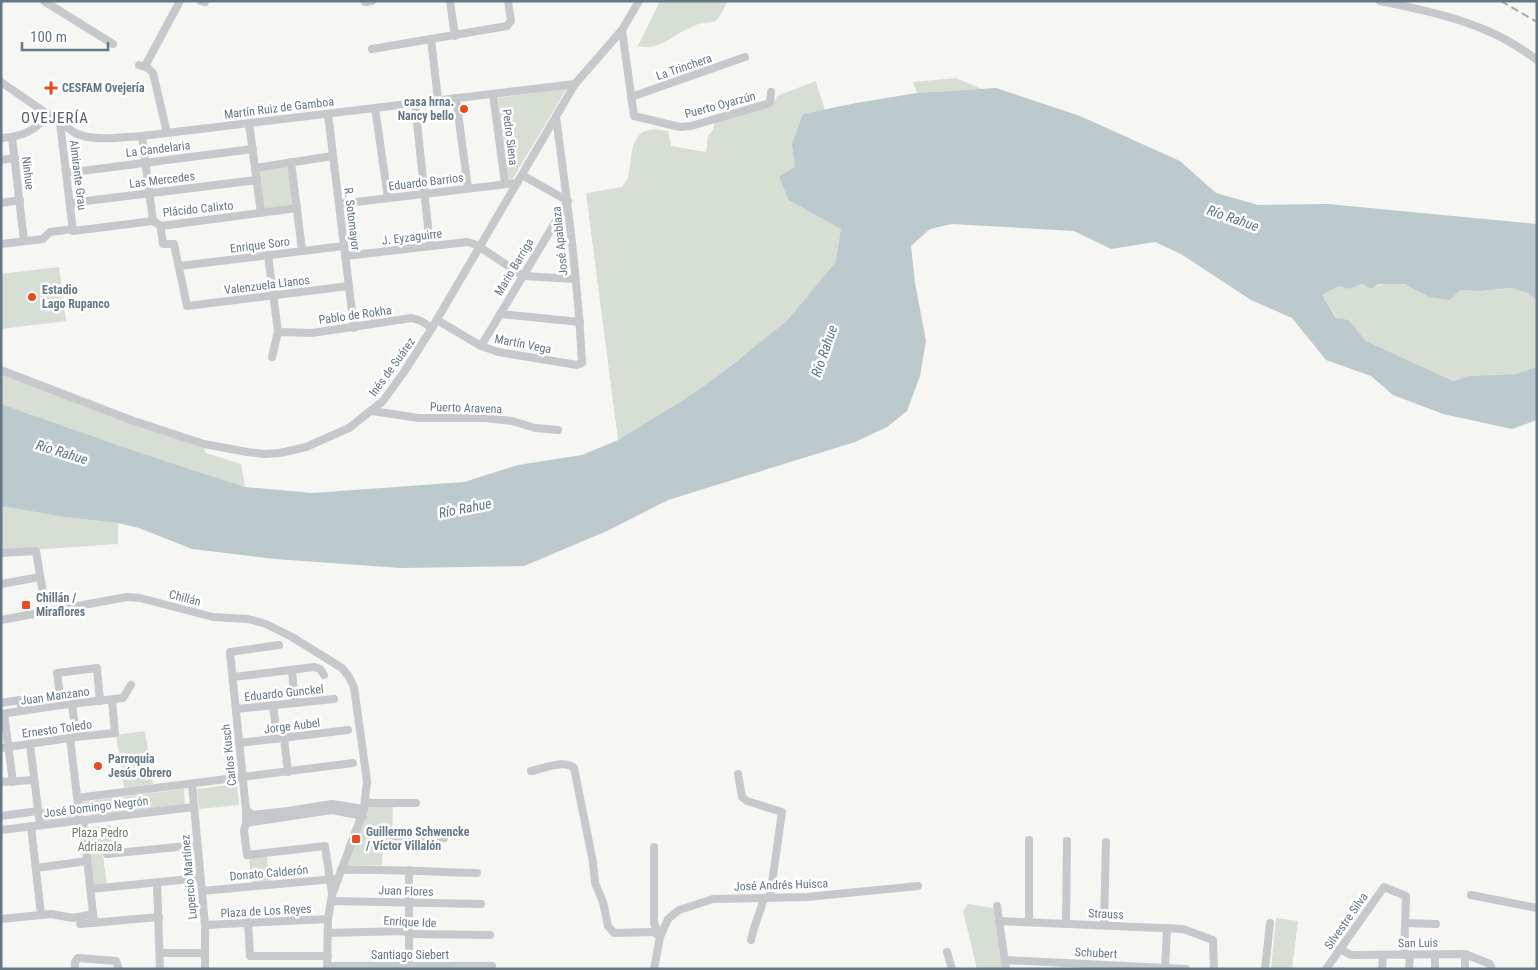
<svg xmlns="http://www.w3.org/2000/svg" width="1538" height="970" font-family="'Roboto Condensed',sans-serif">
  <rect width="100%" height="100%" fill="#f6f6f2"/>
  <g fill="#d7ded3">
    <path d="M660,1h68c-4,6 -8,17 -13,20 -7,3 -13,1 -19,4 -20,7 -36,27 -58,21z"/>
    <path d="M956,78l26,11 -65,4 -4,-11z"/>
    <path d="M816,81l9,29 -22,4 45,111 -6,40 -51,60 -48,30 -28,23 -32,22 -65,40 -32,-247 36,-6c2,-3 5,-7 6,-10 4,-14 1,-44 21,-47 6,-1 13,0 19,1l3,15 35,6 2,-16 5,-6 2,-8 58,-17 4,-9z"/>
    <path d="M567,88l-55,92h-4l-10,-82z"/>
    <path d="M288,166l5,39 -29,4 -5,-40z"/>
    <path d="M59,267l7,54 -65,8v-55z"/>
    <path d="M1363,284l8,5c11,-7 28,-7 41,-2l68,4 31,-3 17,5 9,8v66l-22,7 -46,2 -14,5 -89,-40 -18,-20 -11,-3 -15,-23 17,-9 10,3z"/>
    <path d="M1,371l202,76 3,6 35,11 4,23 -116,-38 -128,-45z"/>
    <path d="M1,506l63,11 54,6v21l-117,8z"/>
    <path d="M145,731l8,53 -29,4 -8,-53z"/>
    <path d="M237,784l2,21 -40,4 -2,-20z"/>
    <path d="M184,789l1,21 -102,5 -2,-13z"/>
    <path d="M75,805l1,14 -34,4 -2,-14z"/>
    <path d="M366,805h27l-1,28 -9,1 -1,31 -37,1z"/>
    <path d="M111,825l4,29h1l-13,2 4,30 -14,1 -7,-59z"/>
    <path d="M267,856l3,27 -18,2 -3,-27z"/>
    <path d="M968,904l25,4 9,61h-25l-14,-58z"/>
    <path d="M1276,918l22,3 -6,48h-21z"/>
  </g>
  <path fill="#bcc9cd" d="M996,88l84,28 100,45 36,32 42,12 70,-1 209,20v77l-9,-8 -17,-5 -31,3 -19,-1 -12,10 -19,-3 -26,-13h-25l-8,5 -8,-5 -14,5 -10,-3 -17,9 14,23 12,2 18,21 88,40 15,-5 46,-2 22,-7v53l-25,9 -69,-15 -50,-19 -22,-19 -45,-16 -34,-42 -41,-18 -70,-46 -26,-12 -44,7 -37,-18 -122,-7 -22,5 -19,17 4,37 11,58 -6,35 -13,35 -20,16 -32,15 -187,58 -61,31 -83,35 -123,2 -126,-9 -83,-10 -53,-21 -21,-5 -54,-6 -63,-11v-102l128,45 116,38 68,6 151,-11 54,-17 64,-10 36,-15 65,-40 32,-22 72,-57 49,-59 5,-33 -52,-29 -10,-23 16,-10 -3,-23 11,-30 53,-11 61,-10z"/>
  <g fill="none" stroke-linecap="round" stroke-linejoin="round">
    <g stroke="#c5c9cc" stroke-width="8">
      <path d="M44,1l69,43"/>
      <path d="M201,1l4,1"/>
      <path d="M450,1l5,35"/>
      <path d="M1380,1c37,8 75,15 110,31 17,7 32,17 47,28"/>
      <path d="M365,2l7,-1"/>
      <path d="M622,30l12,86 46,11 11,-1 79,-23 1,-11"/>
      <path d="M431,39l7,61"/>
      <path d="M372,49l135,-23 4,-5 -3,-20"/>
      <path d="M139,65l9,3 5,5 14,60"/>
      <path d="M145,66l35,-65"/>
      <path d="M1,82l74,51c20,9 45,4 67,3l433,-52"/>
      <path d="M493,94l12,90"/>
      <path d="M631,97l114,-40"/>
      <path d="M456,98l12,90"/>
      <path d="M415,103l15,143"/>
      <path d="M375,108l13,90"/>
      <path d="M328,114l26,214"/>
      <path d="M60,123l13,108 80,-10 8,5 136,-18"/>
      <path d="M249,123l12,90"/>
      <path d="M142,136l11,85"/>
      <path d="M12,137l12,104"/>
      <path d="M1,138c23,-2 33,-6 47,-24"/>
      <path d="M1,160l14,-2"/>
      <path d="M291,162l11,88"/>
      <path d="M255,168l78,-12"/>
      <path d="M66,173l187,-24"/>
      <path d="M1,203l19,-3"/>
      <path d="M70,203l187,-23"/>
      <path d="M339,204l178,-21"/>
      <path d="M161,230l2,14h11l13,62 162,-20"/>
      <path d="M1,244l42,-5 7,-7 23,-3"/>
      <path d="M268,255l10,77 -6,25"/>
      <path d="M345,256l122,-14 10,3 46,31 52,3"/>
      <path d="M179,266l165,-20"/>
      <path d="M500,314l80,8"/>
      <path d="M437,320l44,26 17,6 79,13 5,-2c-4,-82 -15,-164 -26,-246"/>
      <path d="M278,332l34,1 100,-15 9,3 11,7"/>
      <path d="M481,346l87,-145 -46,-26"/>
      <path d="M1,370l130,50 73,24 43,8 17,2 16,-1 26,-6 43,-19 34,-27 21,-29 28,-44 143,-244 47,-54 17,-29"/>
      <path d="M372,411l47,7h66l27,3 23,7 23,2"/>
      <path d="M1,553l35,-2 10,60"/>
      <path d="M1,584l39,-7"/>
      <path d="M1,620l126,-23 13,1 73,19 35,2 18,5 26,13 50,31 7,9 5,10 13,94 -3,28 -32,86 -4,24 -1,50"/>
      <path d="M279,645l-49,7 16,158v13l-2,7 3,25 78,-9 7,47"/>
      <path d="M292,670l3,33"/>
      <path d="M233,677l81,-10 6,2 4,6"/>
      <path d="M1,703l18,-3 4,11"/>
      <path d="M72,703l4,34"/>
      <path d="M61,705l-4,-32 40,-5 3,33"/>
      <path d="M273,705l4,34"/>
      <path d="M236,709l98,-10"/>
      <path d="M1,714l60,-9 62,-7 8,-13"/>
      <path d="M4,714l9,68"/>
      <path d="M70,738l10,83"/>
      <path d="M284,738l4,34"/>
      <path d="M239,743l109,-13"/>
      <path d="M30,745l10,80"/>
      <path d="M1,748l75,-11 39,-4 -3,-33"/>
      <path d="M531,771c11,-2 33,-12 43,-3l19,94 2,21 8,19 5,24 6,7 40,-1 6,5 8,-18 11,-9 34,-11 94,-2 111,-11"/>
      <path d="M738,774l4,23 5,4 35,11 -12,85"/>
      <path d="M1,782l33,-2"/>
      <path d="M192,784l13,141v44"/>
      <path d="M77,798l276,-35"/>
      <path d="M365,801l6,2h45"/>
      <path d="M246,810l7,5 35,-4 44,-7 32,5"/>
      <path d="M1,816l37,-5"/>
      <path d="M83,821l11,102"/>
      <path d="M246,823l86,-13 31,6"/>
      <path d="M31,826l10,89"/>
      <path d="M1,830l193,-23"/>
      <path d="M385,836l59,2"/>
      <path d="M654,847v76l6,14 -6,32"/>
      <path d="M107,854l90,-9"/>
      <path d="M36,868l51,-7"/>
      <path d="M341,870c45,-1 90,2 136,3"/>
      <path d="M157,883l3,86"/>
      <path d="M91,889l109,-11"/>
      <path d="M202,891l132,-12"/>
      <path d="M1471,895l66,13"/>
      <path d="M331,901l150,3"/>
      <path d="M997,906l9,63"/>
      <path d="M1,919l50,-5 22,4 20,-4"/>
      <path d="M999,921l184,8 30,11 1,29"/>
      <path d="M248,922l2,34h78"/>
      <path d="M1029,922v-82"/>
      <path d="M1406,923l30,1"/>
      <path d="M80,924l79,-7"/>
      <path d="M1066,924l1,-83"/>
      <path d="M205,925l123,-6"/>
      <path d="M1104,925l2,-83"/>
      <path d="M328,933l75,-2 6,3 81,1"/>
      <path d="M751,940c3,-15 9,-27 13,-42"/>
      <path d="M1340,949l11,6 114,-1 25,10 2,5"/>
      <path d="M947,952l5,17"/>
      <path d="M160,953h45"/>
      <path d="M1005,960l181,9"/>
      <path d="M328,966h164"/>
      <path d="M75,969v-7l3,-4 38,3 3,8"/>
      <path d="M409,969v-99"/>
      <path d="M1165,969l2,-41"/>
      <path d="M1265,969l5,-46"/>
      <path d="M1326,969l58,-82 22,9 -2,59"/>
      <path d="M1382,969l1,-14"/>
      <path d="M1409,969l1,-14"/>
      <path d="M1435,969v-15"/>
      <path d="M1465,969v-15"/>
    </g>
    <path stroke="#a3aaaf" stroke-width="2" stroke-dasharray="8 4" stroke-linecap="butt" d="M1501,1l36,21"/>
  </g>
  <g fill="#ee491a" stroke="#fff" stroke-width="2">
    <path d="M48.5 80.5h5v5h5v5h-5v5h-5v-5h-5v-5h5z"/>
    <circle cx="464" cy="109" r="5"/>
    <circle cx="32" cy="297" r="5"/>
    <rect x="21" y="600" width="10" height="10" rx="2.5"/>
    <circle cx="98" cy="766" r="5"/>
    <rect x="351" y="834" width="10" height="10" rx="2.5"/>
  </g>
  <g text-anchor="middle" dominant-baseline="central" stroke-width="5" stroke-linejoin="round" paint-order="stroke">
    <g font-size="12" fill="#637785" stroke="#fff">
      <text transform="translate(684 67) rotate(-19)">La Trinchera</text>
      <text transform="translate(720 105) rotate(-15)">Puerto Oyarzún</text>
      <text transform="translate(279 108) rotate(-7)">Martín Ruiz de Gamboa</text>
      <text transform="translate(510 137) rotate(83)">Pedro Siena</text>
      <text transform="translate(158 149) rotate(-7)">La Candelaria</text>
      <text transform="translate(28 173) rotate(83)">Ninhue</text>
      <text transform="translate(78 175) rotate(83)">Almirante Grau</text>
      <text transform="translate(162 180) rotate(-7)">Las Mercedes</text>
      <text transform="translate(426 182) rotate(-7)">Eduardo Barrios</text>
      <text transform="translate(198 209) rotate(-6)">Plácido Calixto</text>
      <text transform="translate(352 219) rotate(83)">R. Sotomayor</text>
      <text transform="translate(412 237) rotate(-7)">J. Eyzaguirre</text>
      <text transform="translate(560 241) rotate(-96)">José Apablaza</text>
      <text transform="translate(260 245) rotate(-7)">Enrique Soro</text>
      <text transform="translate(514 267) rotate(-59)">Mario Barriga</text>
      <text transform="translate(267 285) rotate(-7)">Valenzuela Llanos</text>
      <text transform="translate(355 315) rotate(-8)">Pablo de Rokha</text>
      <text transform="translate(523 344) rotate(11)">Martín Vega</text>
      <text transform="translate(392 367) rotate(-54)">Inés de Suárez</text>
      <text transform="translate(466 408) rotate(2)">Puerto Aravena</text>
      <text transform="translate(185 598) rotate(15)">Chillán</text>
      <text transform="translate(284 693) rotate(-6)">Eduardo Gunckel</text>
      <text transform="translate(55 696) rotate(-8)">Juan Manzano</text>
      <text transform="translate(292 726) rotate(-7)">Jorge Aubel</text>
      <text transform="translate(57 729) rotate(-8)">Ernesto Toledo</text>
      <text transform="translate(229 755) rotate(-96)">Carlos Kusch</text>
      <text transform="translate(96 807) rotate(-7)">José Domingo Negrón</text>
      <text transform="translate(269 873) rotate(-5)">Donato Calderón</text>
      <text transform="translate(189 877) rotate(-95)">Lupercio Martínez</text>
      <text transform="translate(781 885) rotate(-2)">José Andrés Huisca</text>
      <text transform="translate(406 891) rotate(2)">Juan Flores</text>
      <text transform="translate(266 911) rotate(-3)">Plaza de Los Reyes</text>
      <text transform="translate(1106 914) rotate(2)">Strauss</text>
      <text transform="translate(1346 921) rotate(-55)">Silvestre Silva</text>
      <text transform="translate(410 922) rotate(3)">Enrique Ide</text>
      <text transform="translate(1418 943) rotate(-1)">San Luis</text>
      <text transform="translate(1096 953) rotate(3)">Schubert</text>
      <text x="410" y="955">Santiago Siebert</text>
    </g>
    <g font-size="12" font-weight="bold" fill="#637785" stroke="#fff" text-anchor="start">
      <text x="62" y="88">CESFAM Ovejería</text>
      <text x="454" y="102" text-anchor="end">casa hrna.<tspan x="454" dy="14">Nancy bello</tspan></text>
      <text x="42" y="290">Estadio<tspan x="42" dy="14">Lago Rupanco</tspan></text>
      <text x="36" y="598">Chillán /<tspan x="36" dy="14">Miraflores</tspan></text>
      <text x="108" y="759">Parroquia<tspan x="108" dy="14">Jesús Obrero</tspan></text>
      <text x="366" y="832">Guillermo Schwencke<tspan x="366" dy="14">/ Víctor Villalón</tspan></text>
    </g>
    <g font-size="12" fill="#687c62" stroke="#fff">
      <text x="100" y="833">Plaza Pedro<tspan x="100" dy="14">Adriazola</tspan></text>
    </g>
    <g font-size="14" font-style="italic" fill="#5f7982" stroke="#fff">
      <text transform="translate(1233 218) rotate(19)">Río Rahue</text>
      <text transform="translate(824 351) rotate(-71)">Río Rahue</text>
      <text transform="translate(62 452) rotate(17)">Río Rahue</text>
      <text transform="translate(465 508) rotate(-11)">Río Rahue</text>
    </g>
    <g font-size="15" letter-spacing="1" fill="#515f6a" stroke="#fff">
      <text x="55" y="118">OVEJERÍA</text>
    </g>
  </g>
  <rect width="1538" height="970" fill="none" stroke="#637785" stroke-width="5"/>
  <path d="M22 42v8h86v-8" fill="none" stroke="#637785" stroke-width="2.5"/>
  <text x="30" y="42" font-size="15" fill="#637785" stroke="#ffffff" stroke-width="4" paint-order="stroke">100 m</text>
</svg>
